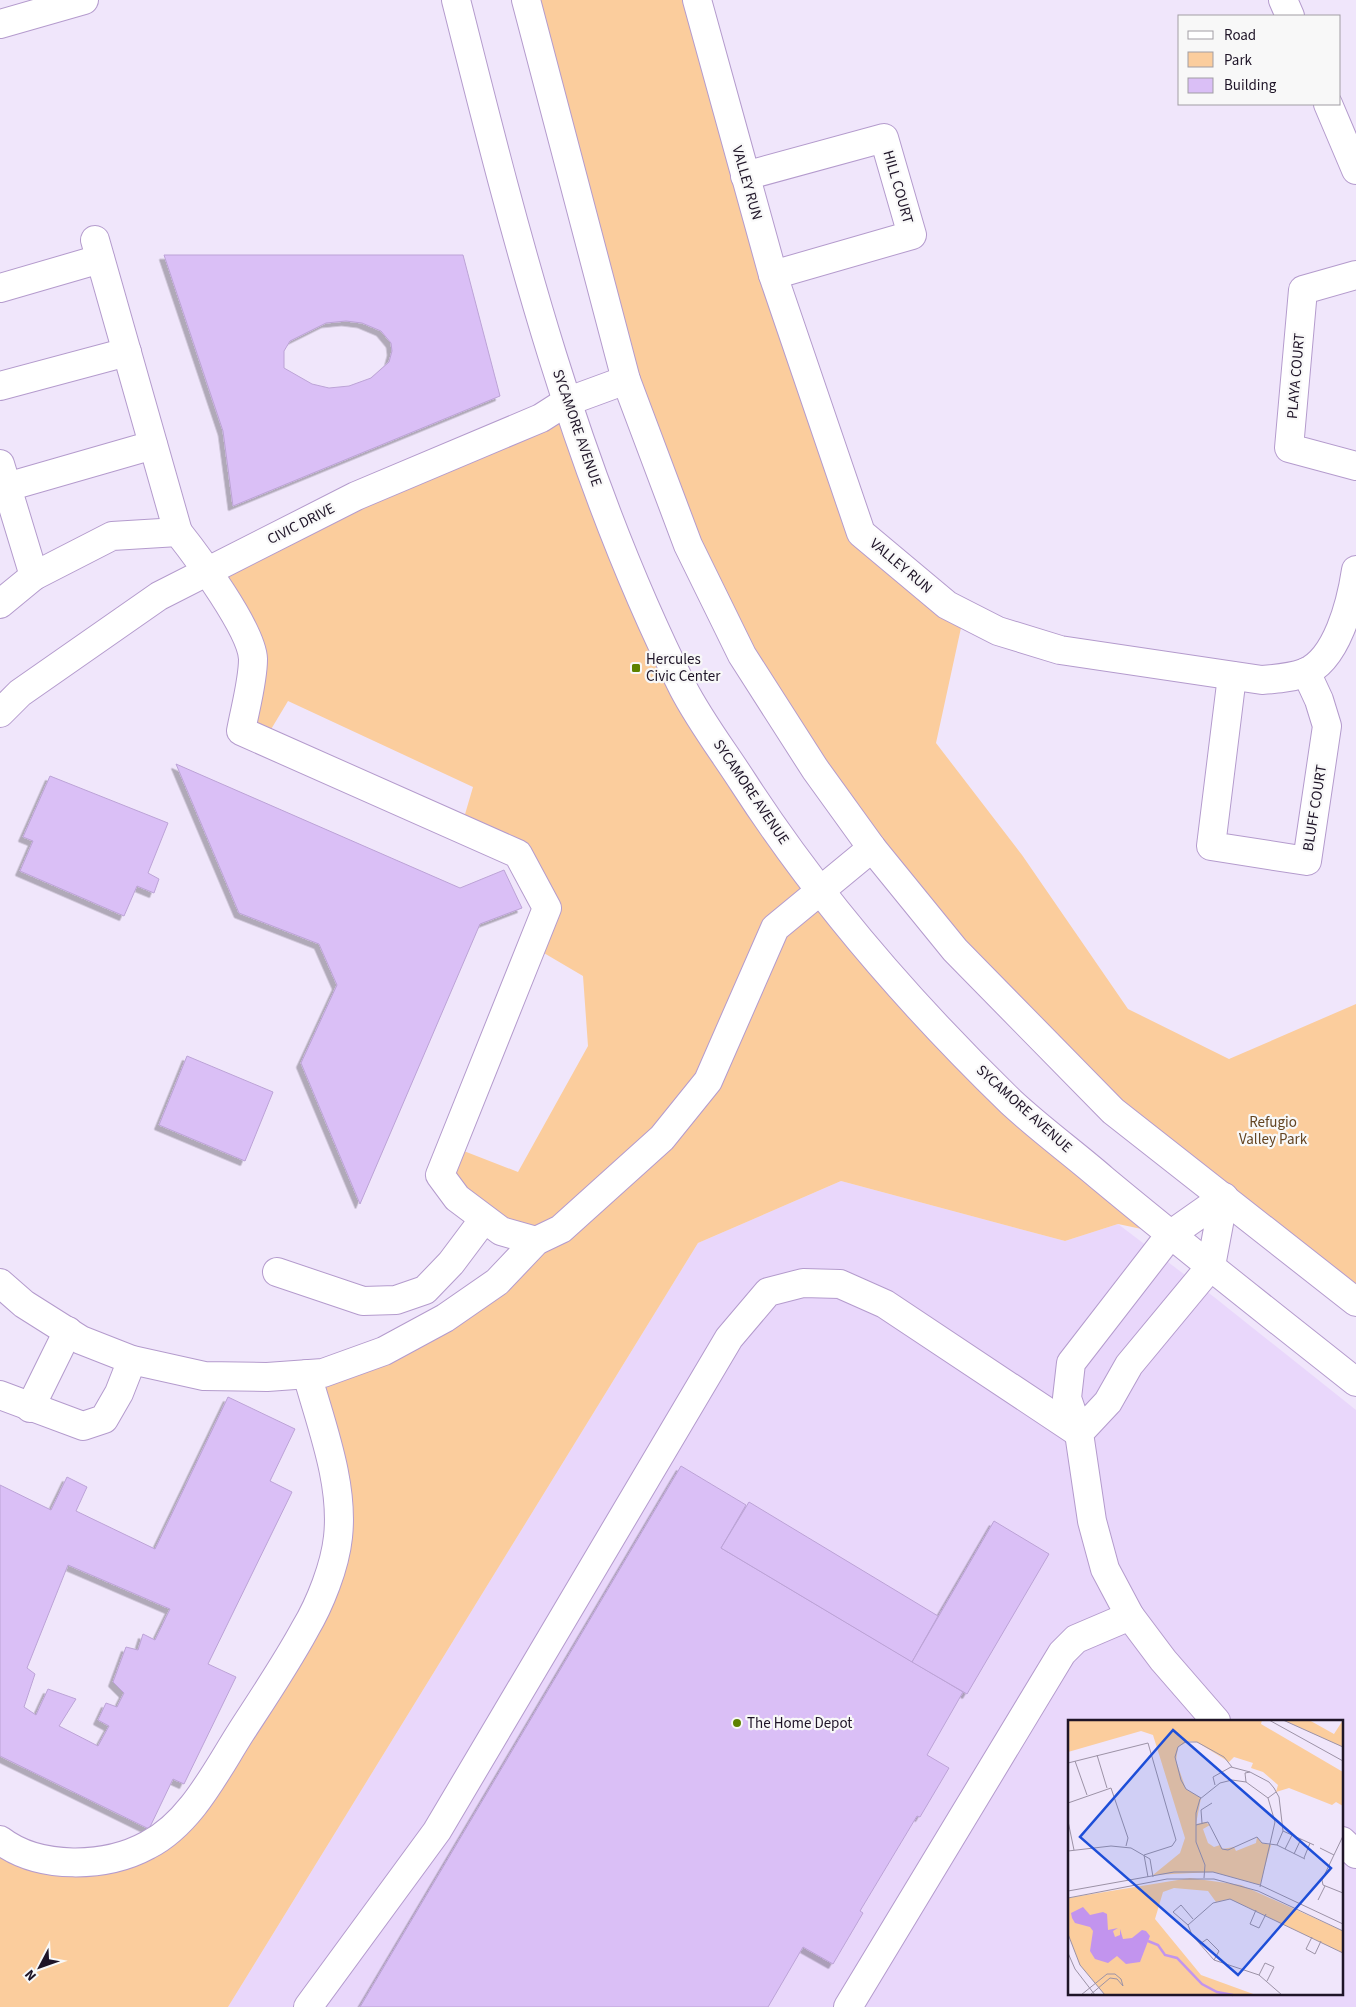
<svg xmlns="http://www.w3.org/2000/svg" width="1356" height="2007" font-family="'Source Sans 3',sans-serif">
  <defs>
    <filter id="shadow"><feDropShadow dx="-4.5" dy="4.5" stdDeviation="0" flood-color="#0004"/></filter>
  </defs>
  <rect width="100%" height="100%" fill="#f0e6fb"/>
  <path fill="#e9d7fb" fill-rule="evenodd" d="M841,1181l224,60 53,-17 96,73 142,113v597h-1128l470,-764zM1070,1721h272v272h-272z"/>
  <g fill="#fbcd9d">
    <path d="M526,0h171l164,533 103,81 -28,129 86,112 106,154 101,50 127,-55v298l-243,-191 -241,-263 -184,-303z"/>
    <path d="M566,402l101,252 242,343 261,238 -52,-11 -53,17 -224,-60 -143,62 -470,764h-228v-167l46,21 102,-16 104,-130 86,-178 -31,-163 77,-23 151,-109 -78,-44 -6,-52 67,26 70,-126 -5,-70 -51,-30 15,-38 -29,-54 -57,-26 12,-41 -185,-86 -24,40 -23,-10 12,-73 -44,-87z"/>
  </g>
  <g fill="#dabff6" stroke="#bca3d6" fill-rule="evenodd" filter="url(#shadow)">
    <path d="M164,255h299l37,141 -267,110 -10,-75zM346,321l16,2 19,8 10,12 1,8 -3,11 -18,16 -22,8 -20,2 -17,-4 -28,-16v-17l6,-10 36,-18z"/>
    <path d="M176,764l284,124 44,-18 18,38 -42,16 -120,280 -59,-141 36,-78 -18,-41 -80,-31z"/>
    <path d="M50,776l118,47 -20,50 11,6 -5,14 -17,-7 -13,30 -104,-45 13,-30 -10,-4z"/>
    <path d="M187,1056l86,36 -28,69 -86,-36z"/>
    <path d="M228,1397l67,32 -25,52 22,11 -84,172 28,13 -52,107 -11,-5 -24,50 -149,-73v-271l51,25 16,-33 20,10 -11,24 79,38zM68,1565l102,44 -15,31 -12,-6 -5,16 -12,-3 -13,35 11,11 -7,14 -11,-4 -8,17 11,6 -11,20 -39,-20 17,-27 -28,-10 -12,26 -12,-8 11,-33 -8,-6z"/>
    <path d="M681,1466l65,39 -25,43 242,144 -36,63 22,13 -29,49 -3,-1 -57,95 3,2 -30,51 -30,-17 -35,60h-408z"/>
    <path d="M749,1502l189,114 -26,46 -191,-114z"/>
    <path d="M994,1521l55,33 -82,140 -55,-32z"/>
  </g>
  <g fill="none" stroke-linecap="round" stroke-linejoin="round">
    <defs>
      <g id="minor">
        <path d="M697,0l76,275 88,258 86,72 51,26 62,19 202,30c14,-1 28,-2 42,-7 33,-13 47,-70 52,-103"/>
        <path d="M1283,0l7,16"/>
        <path d="M0,24l84,-24"/>
        <path d="M1328,104l28,66"/>
        <path d="M745,176l139,-38 28,97 -139,40"/>
        <path d="M95,240l83,292"/>
        <path d="M1356,275l-53,15 -14,158 67,18"/>
        <path d="M0,288l100,-29"/>
        <path d="M0,386l127,-34"/>
        <path d="M0,464l34,112"/>
        <path d="M7,487l146,-42"/>
        <path d="M0,604l34,-28 78,-40 66,-4c19,24 74,98 75,127 0,22 -8,50 -12,72l277,123 29,54 -107,267 17,23 44,33 35,10"/>
        <path d="M1232,676l-21,170 96,15 20,-135 -8,-26 -13,-28"/>
        <path d="M0,713l20,-20 139,-97 197,-100 185,-78 25,-16 60,-22"/>
        <path d="M277,1272l86,29 33,-1 29,-10 26,-27 33,-44"/>
        <path d="M0,1283l24,21 57,36 51,20 72,16 63,1 56,-4 61,-22 61,-33 52,-36 39,-41 25,-12 101,-91 46,-57 67,-153 97,-80"/>
        <path d="M0,1395l83,31 21,-7 15,-26 13,-33"/>
        <path d="M30,1408l38,-77"/>
        <path d="M1079,1433l29,-31 21,-37 82,-99 13,-69 -54,38 -99,128 -4,35 12,35 13,88 13,48 25,47 33,44 53,61"/>
        <path d="M0,1840c39,30 106,28 148,5 43,-22 68,-74 93,-113 22,-34 45,-68 64,-103 15,-25 30,-63 33,-92 6,-54 -17,-112 -31,-163"/>
        <path d="M1342,1841l14,13"/>
        <path d="M308,2007l129,-176 292,-493 39,-46 35,-9 37,1 45,20 194,129"/>
        <path d="M848,2007l214,-354 14,-14 54,-23"/>
      </g>
      <g id="major">
        <path d="M456,0c59,234 118,471 227,688 17,33 40,63 60,94 75,116 168,223 268,320 29,27 62,51 92,77 83,69 168,136 253,203"/>
        <path d="M526,0l100,380 62,165 54,110 73,114 57,79 83,102 158,161 243,191"/>
      </g>
    </defs>
    <use href="#minor" stroke="#b49bcd" stroke-width="30"/>
    <use href="#major" stroke="#b49bcd" stroke-width="30"/>
    <use href="#minor" stroke="#fff" stroke-width="28"/>
    <use href="#major" stroke="#fff" stroke-width="28"/>
  </g>
  <g fill="#5d8200" stroke="#f8f8f8" stroke-width="2">
    <rect x="631" y="663" width="10" height="10" rx="2.5"/>
    <circle cx="737" cy="1723" r="5"/>
  </g>
  <g text-anchor="middle" dominant-baseline="central" stroke-width="4.5" stroke-linejoin="round" paint-order="stroke">
    <g font-size="15" fill="#1e1427" stroke="#f8f8f8">
      <text transform="translate(747 183) rotate(74)">VALLEY RUN</text>
      <text transform="translate(898 187) rotate(74)">HILL COURT</text>
      <text transform="translate(1296 376) rotate(-85)">PLAYA COURT</text>
      <text transform="translate(577 428) rotate(71)">SYCAMORE AVENUE</text>
      <text transform="translate(301 524) rotate(-27)">CIVIC DRIVE</text>
      <text transform="translate(901 566) rotate(40)">VALLEY RUN</text>
      <text transform="translate(751 792) rotate(56)">SYCAMORE AVENUE</text>
      <text transform="translate(1315 808) rotate(-81)">BLUFF COURT</text>
      <text transform="translate(1024 1109) rotate(42)">SYCAMORE AVENUE</text>
    </g>
    <g font-size="15" fill="#1e1427" stroke="#f8f8f8" text-anchor="start">
      <text x="646" y="659">Hercules<tspan x="646" dy="17">Civic Center</tspan></text>
      <text x="747" y="1723">The Home Depot</text>
    </g>
    <g font-size="15" fill="#634421" stroke="#f8f8f8">
      <text x="1273" y="1122">Refugio<tspan x="1273" dy="17">Valley Park</tspan></text>
    </g>
  </g>
  <g transform="translate(1068 1720)">
    <rect width="275" height="275" fill="#f0e6fb"/>
    <path d="M0,0h194l-1,4 82,48v34l-7,-4 -4,3 -43,-17 -13,4 2,-7 -15,-13 -12,-4 2,-5 -19,-6 -5,5 -32,-20 -8,-1 -11,6 -2,14 10,28 15,9 -5,26 9,-2 5,3 -7,4 5,14 6,4 6,-2 2,4 12,-2 2,4 20,-8 1,-6 5,6 9,2 -11,40 -47,-13 -60,3 27,-22 5,-15 -32,-103 -12,-4 -73,21zM215,0h26l25,14 9,-14v27zM122,158l51,7 102,46v22l-113,-54 -14,3 -8,-11 -34,-3 -11,4 -8,27 46,56 55,20h-151l-25,-30 -12,-31v-36z" fill="#fbcd9d"/>
    <path d="M15,187l7,8 13,-3 4,2 1,16 10,-2 -5,3 2,6 5,-2v-6l3,10 9,-1 10,-8 4,1 4,5 -10,26 -14,2 -9,-8 -9,7 -13,-4 -5,-8 3,-20 -3,-4 -15,-4 -3,-5 -1,-5z" fill="#c294ee"/>
    <path fill="none" stroke="#c294ee" stroke-width="2.5" d="M80,221l10,4 7,10 12,3 25,26 15,8 16,3"/>
    <path fill="none" stroke="#9c92a6" stroke-width="1" d="M201,0l74,41M215,0l60,27M29,35l10,33M7,41l12,34M0,43l80,-20 28,97 -4,6 -28,9M147,65l-2,-8 18,-10 19,5M133,78l-15,-9 -5,-9 -6,-23 3,-10 7,-5h12l27,15 8,10M0,83l43,-15 17,50 -2,8M0,101l6,29M134,103l-1,-13 11,-7M128,105l12,-3 14,27 6,1 29,-13 5,6 15,2 6,-14 -4,-34 -5,-9 -5,-6 -19,-10 -5,1 1,9 22,16 8,-6M215,111l31,14M275,116l-21,44 1,5 20,8M209,125l28,14M252,128l14,7M217,129l7,-14M0,131l43,-5 20,2 19,11 3,18M226,134l7,-15M76,135l4,22M236,138l6,-15M136,158l1,-13 -9,-23v-29l4,-14 20,-16 12,-3 14,2M192,167l15,-65 -7,-24M0,171l106,-19h39l47,13 83,39M0,178l99,-19h47l44,12 85,40M250,180l7,-14M188,190l-6,14 9,4 7,-14M120,205l25,-22 17,-4 113,54M120,205l4,10 22,25 45,15 23,20M120,205l-15,-13 8,-7 12,14M0,214l12,31 25,30M244,217l-6,12 9,5 6,-13M132,224l7,-5 12,12 -5,9M0,233l7,16 20,26M191,255l6,-12 9,4 -7,14M13,275l26,-21h8l6,5 2,7 -6,-7 -7,-1 -20,17"/>
    <path fill="#1d4ed8" fill-opacity="0.15" stroke="#1d4ed8" stroke-width="2.5" d="M105,10l158,138 -93,107 -158,-138z"/>
    <rect width="275" height="275" fill="none" stroke="#1e1427" stroke-width="2.5"/>
  </g>
  <rect x="1178" y="15" width="162" height="90" fill="#f8f8f8" stroke="#a19da4"/>
  <rect x="1188" y="31" width="25" height="8" fill="#ffffff" stroke="#a19da4"/>
  <text x="1224" y="40" font-size="15" fill="#1e1427">Road</text>
  <rect x="1188" y="52" width="25" height="15" fill="#fbcd9d" stroke="#a19da4"/>
  <text x="1224" y="65" font-size="15" fill="#1e1427">Park</text>
  <rect x="1188" y="78" width="25" height="15" fill="#dabff6" stroke="#a19da4"/>
  <text x="1224" y="90" font-size="15" fill="#1e1427">Building</text>
  <g transform="translate(40 1967) rotate(229)" stroke="#f8f8f8" stroke-width="4" paint-order="stroke">
  <path d="M0-4L9 19L0 12L-9 19Z" fill="#1e1427"/>
  <text y="-8" font-size="14" font-weight="bold" text-anchor="middle" fill="#1e1427">N</text>
  </g>
</svg>
